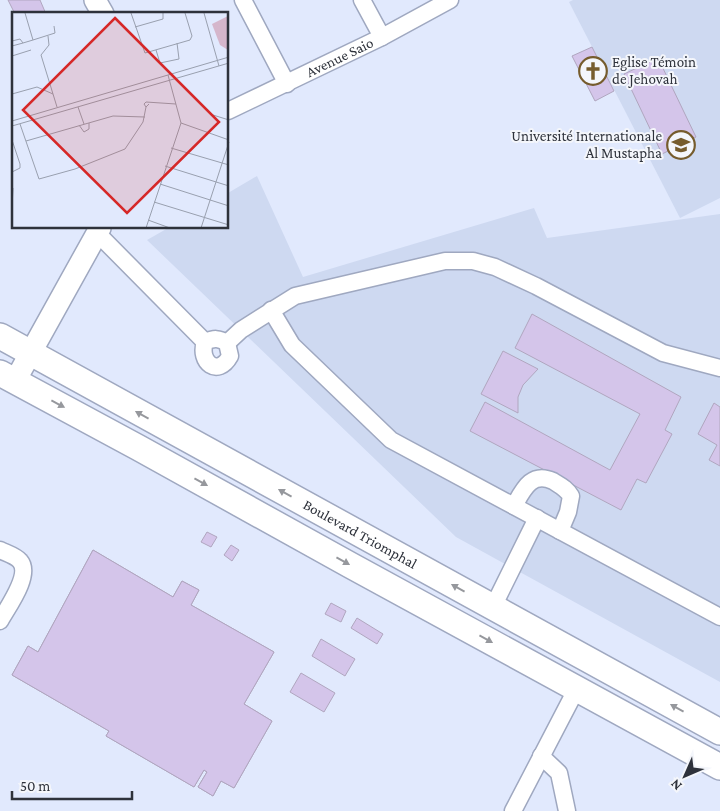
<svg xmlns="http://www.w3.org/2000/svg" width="720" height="811" font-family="'Crimson Pro',serif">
  <rect width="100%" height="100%" fill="#e1e9fd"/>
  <g fill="#ced9f1">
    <path d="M573,0h147v198l-40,20 -111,-216z"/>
    <path d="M257,176l46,101 231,-69 13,30 173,-24v468l-264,-145 -309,-297 21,-12h60v-35z"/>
  </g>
  <g fill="#d4c5ea" stroke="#b0a6bf" fill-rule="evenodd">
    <path d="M8,0h32l6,14h-31z"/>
    <path d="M592,47l22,44 -19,10 -23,-45z"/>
    <path d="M658,58l38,79 -34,17 -38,-80z"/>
    <path d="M532,314l149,83 -16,33 7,4 -26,49 -9,-4 -16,31 -151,-79 15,-29 125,68 30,-56 -125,-66z"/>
    <path d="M503,351l35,18 -15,16 -5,12v16l-37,-19z"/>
    <path d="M714,403l6,4v59l-11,-6 8,-15 -19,-11z"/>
    <path d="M207,532l10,5 -6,10 -10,-5z"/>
    <path d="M231,545l8,5 -7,11 -8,-6z"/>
    <path d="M93,550l80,47 9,-16 17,9 -8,15 83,47 -30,52 28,17 -38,67 -13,-7 -8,15 -15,-9 9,-15 -3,-2 -10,17 -88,-51 3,-5 -97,-56 16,-29 10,6zM97,567l71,39 -35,64 16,10 35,-64 72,41 -24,41 -3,2 -63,-36 -14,26 -46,-27 14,-26 -46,-26zM151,698l59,35 -16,29 -60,-35z"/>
    <path d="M93,550l80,47 9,-16 17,9 -8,15 83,47 -30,52 28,17 -38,67 -13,-7 -8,15 -15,-9 9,-15 -3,-2 -10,17 -88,-51 3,-5 -97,-56 16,-29 10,6z"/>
    <path d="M331,603l15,8 -5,11 -16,-8z"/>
    <path d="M357,618l26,16 -6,10 -26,-16z"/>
    <path d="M321,639l34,20 -10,17 -33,-20z"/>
    <path d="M301,673l34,20 -11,19 -34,-20z"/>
  </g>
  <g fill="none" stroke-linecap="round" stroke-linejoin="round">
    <defs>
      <g id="minor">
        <path d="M243,0l44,84"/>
        <path d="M362,0l20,37"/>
        <path id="s1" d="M228,111l154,-74 68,-37"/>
        <path d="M97,233l108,109c-7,20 13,36 25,14l-3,-13c-8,-5 -13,-5 -22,-1"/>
        <path d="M271,310l21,35 99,95 329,177"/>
        <path d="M227,343l14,-13 54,-34 150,-35h28l22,6 41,19 127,67 57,15"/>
        <path d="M514,506c9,-16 17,-35 39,-25 8,5 13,7 18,15l-3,16 -8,19"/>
        <path d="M0,550c6,3 16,6 20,11 12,14 -13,47 -20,60"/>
        <path d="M493,607l44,-89"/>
        <path d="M541,756l18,17 8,38"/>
        <path d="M513,811l64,-123"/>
      </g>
      <g id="major">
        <path d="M95,0l8,14"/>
        <path d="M15,381l85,-153"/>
      </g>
      <g id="highway">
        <path id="s2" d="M0,336l720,396"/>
        <path d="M0,373l139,75 211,117 370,202"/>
      </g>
    </defs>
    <use href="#minor" stroke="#9fa8c0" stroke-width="19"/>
    <use href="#major" stroke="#9fa8c0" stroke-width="24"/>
    <use href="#highway" stroke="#9fa8c0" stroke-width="28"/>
    <use href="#minor" stroke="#fff" stroke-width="16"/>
    <use href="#major" stroke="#fff" stroke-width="21"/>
    <use href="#highway" stroke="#fff" stroke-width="25"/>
  </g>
  <defs><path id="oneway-solid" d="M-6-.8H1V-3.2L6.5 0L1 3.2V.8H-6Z" transform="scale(1.25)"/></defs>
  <g fill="#96989d">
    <use href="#oneway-solid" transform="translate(58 404) rotate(28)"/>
    <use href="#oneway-solid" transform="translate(142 415) rotate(-151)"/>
    <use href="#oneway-solid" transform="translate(201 482) rotate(29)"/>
    <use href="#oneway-solid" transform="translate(285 493) rotate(-151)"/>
    <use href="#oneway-solid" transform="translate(343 561) rotate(29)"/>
    <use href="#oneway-solid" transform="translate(458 588) rotate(-151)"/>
    <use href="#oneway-solid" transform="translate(486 639) rotate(29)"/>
    <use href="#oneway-solid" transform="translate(677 708) rotate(-151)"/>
  </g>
  <defs>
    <symbol id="church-ring" viewBox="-11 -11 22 22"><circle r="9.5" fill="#f4f6fb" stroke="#765c2d" stroke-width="1.5"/><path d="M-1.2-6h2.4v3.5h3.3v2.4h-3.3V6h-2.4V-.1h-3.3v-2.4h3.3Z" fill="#765c2d"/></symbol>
    <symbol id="university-ring" viewBox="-11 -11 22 22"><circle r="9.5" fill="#f4f6fb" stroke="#765c2d" stroke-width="1.5"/><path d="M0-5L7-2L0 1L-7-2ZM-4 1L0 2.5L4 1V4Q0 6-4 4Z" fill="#765c2d"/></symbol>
  </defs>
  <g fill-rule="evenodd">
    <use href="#church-ring" x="577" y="55" width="32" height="32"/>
    <use href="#university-ring" x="665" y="129" width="32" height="32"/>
  </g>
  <g text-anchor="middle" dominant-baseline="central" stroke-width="4" stroke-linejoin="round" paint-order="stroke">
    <g font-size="15" fill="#2e323b" stroke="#f4f6fb">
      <text stroke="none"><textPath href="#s1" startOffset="124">Avenue Saio</textPath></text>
      <text stroke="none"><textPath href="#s2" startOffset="411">Boulevard Triomphal</textPath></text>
    </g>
    <g font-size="15" fill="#2e323b" stroke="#f4f6fb" text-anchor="start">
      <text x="612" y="62">Eglise Témoin<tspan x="612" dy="17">de Jehovah</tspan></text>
      <text x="662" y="136" text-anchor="end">Université Internationale<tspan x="662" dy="17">Al Mustapha</tspan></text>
    </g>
  </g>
  <g transform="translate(12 12)">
    <rect width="216" height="216" fill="#e1e9fd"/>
    <path d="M216,4h1l-1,34 -8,-5 -8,-21z" fill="#d5b6cb"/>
    <path fill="none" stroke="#99a0af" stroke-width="1" d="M119,1l14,40 45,-13 2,-4 -7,-23M192,1l15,53M123,15l28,-8v-6M36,24l1,9 -8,10 16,52M21,28l22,-7 -1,-7M0,29l8,-2 3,4 -11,3M11,31l10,-3 -8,-27M144,38l4,13 19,-4 -2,-16M0,44l19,-6M156,63l13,48 48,17M0,82l25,-7 16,7M137,92l-3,3 -2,-3 2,-2 30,2M66,95l6,17M201,103l16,5M0,109l217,-64M8,112l19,55 36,-10 50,-20 18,-27 3,-15M67,113l5,7 5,-3v-6M0,114l217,-63M0,128l8,24v4l-8,4M14,129l87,-25 32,1M159,136l58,17M153,154l64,20M148,172l69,22M142,190l75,23M0,196l1,-20M136,208l22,8M134,216l35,-105M189,216l28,-86"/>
    <path fill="#d62828" fill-opacity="0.15" stroke="#d62828" stroke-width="2.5" d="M103,6l104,104 -92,91 -104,-103z"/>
    <rect width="216" height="216" fill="none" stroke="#2e323b" stroke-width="2.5"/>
  </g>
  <g transform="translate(685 776) rotate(225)" stroke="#f4f6fb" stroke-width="4" paint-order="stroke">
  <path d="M0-4L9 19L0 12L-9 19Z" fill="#2e323b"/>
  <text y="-8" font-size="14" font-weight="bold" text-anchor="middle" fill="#2e323b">N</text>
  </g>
  <path d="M12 791v8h120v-8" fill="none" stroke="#2e323b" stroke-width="2.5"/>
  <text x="20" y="791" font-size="15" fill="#2e323b" stroke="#f4f6fb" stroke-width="4" paint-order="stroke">50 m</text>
</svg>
